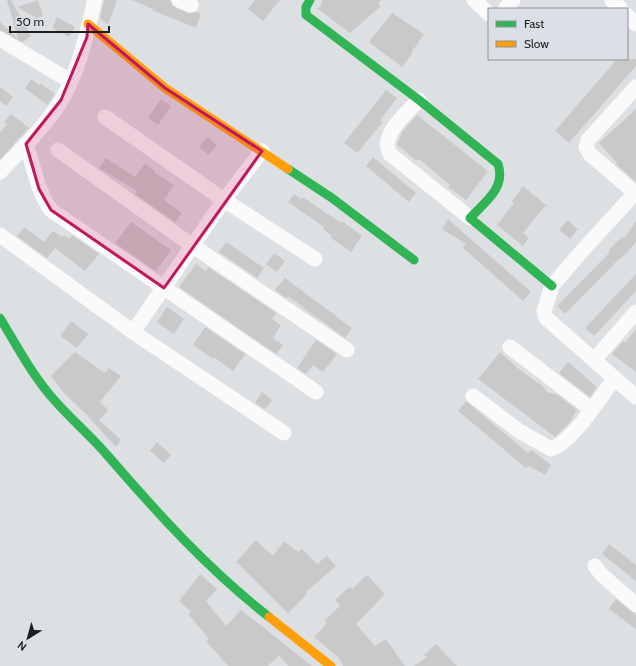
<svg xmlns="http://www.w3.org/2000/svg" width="636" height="666" font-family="Cabin,sans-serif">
  <rect width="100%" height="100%" fill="#dde0e3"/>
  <g fill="#c9c9ca">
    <path d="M7,0h4l20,36 -9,6 -22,-12v-8l18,17z"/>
    <path d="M38,0l5,16 -7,2 -19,-11z"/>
    <path d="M104,0h13l-9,25 -8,-7z"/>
    <path d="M132,0h38l2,5 4,3 12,5 9,-1 4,2 -5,14 -44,-18 1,-1z"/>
    <path d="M255,0h25l-17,21 -15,-12z"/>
    <path d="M322,0h59l-3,4 3,2 -31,27 -32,-24 3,-3z"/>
    <path d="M392,13l32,21 -13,19 1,1 -10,13 -33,-25z"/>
    <path d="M57,17l18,10 -6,10 -17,-9z"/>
    <path d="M617,59h19v7l-67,77 -14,-12z"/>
    <path d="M31,79l8,6 1,-2 15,11 -8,11 -22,-17z"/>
    <path d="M0,87l13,10 -7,9 -6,-5z"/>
    <path d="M386,90l11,8 -17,22 3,2 -26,31 -13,-10z"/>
    <path d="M161,99l10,7 -13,19 -10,-7z"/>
    <path d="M636,109v73l-20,-18 1,-1 -18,-20z"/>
    <path d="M11,114l18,14 -29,31v-26l7,-9 -3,-2z"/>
    <path d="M417,115l71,56 -22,29 -18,-13 2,-2 -31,-26 -2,2 -20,-16 5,-13z"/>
    <path d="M207,137l10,8 -8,10 -10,-8z"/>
    <path d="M373,157l43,36 -7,9 -43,-36z"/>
    <path d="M106,158l29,19 10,-13 10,7 -1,1 20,13 -10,15 18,13 -7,9 -40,-28 2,-3 -38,-23z"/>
    <path d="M523,186l23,19 -23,28 6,5 -6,8 -26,-21 17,-22 -2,-2z"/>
    <path d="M294,194l7,5 2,-2 38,26 1,-2 20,15 -11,16 -20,-14 1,-2 -9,-7 1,-2 -36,-25z"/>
    <path d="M448,219l83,73 -8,9 -60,-53 3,-4 -24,-15z"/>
    <path d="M567,220l11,9 -8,10 -11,-9z"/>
    <path d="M636,221v21l-9,11 -10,8 -52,53 -8,-8 53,-54 -1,-2 13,-13 2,1z"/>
    <path d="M131,222l40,28 -15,21 -41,-28z"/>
    <path d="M24,227l20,15 9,-11 9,6 2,-2 5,4 3,-4 27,19 -14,17 -30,-23 -8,10 -30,-22z"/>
    <path d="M226,242l38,26 -7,10 -38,-26z"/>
    <path d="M274,253l11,8 -8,11 -11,-8z"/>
    <path d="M196,264l10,7 2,-4 68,46 -4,6 9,6 -8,13 10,7 -7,9 -97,-67z"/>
    <path d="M636,274v17l-42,45 -9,-8z"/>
    <path d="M285,278l67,50 -7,10 -56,-41 -3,1 -11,-8z"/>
    <path d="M167,307l17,12 -10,15 -17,-12z"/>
    <path d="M71,321l17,13 -11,14 -17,-12z"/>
    <path d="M205,327l40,27 -12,17 -19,-14 -1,2 -20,-14z"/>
    <path d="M636,329v43l-24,-18 11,-13 2,2z"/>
    <path d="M316,340l21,14 -14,18 -10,-7 -7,9 -9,-6z"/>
    <path d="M75,352l30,21 4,-5 12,8 -21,26 8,8 -9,10 22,20 -5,7 -31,-34 -21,-20 -13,-17z"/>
    <path d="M500,352l19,17 20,15 1,-1 7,9 11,3 19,15 -7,12 -15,15 -77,-58z"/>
    <path d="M568,362l29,25 -7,10 -31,-24z"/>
    <path d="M262,392l10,8 -7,9 -10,-6z"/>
    <path d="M466,401l62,52 3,-3 20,15 -6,10 -16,-9 -3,2 -68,-57z"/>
    <path d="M157,442l14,13 -7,8 -14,-12z"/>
    <path d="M256,540l17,16 11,-15 14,11 4,-3 15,15 10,-8 9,10 -30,26 1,2 -19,19 -52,-51z"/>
    <path d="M609,544l27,21v16l-34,-27z"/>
    <path d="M200,574l17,15 -11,12 20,25 15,-16 71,56h-24l-9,-11 -11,11h-40l-22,-25 3,-2 -21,-25 3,-2 -12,-11z"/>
    <path d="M367,575l18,19 -29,30 19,22 11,-7 19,27h-62l-5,-9 -24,-20 13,-14 -3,-2 16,-15 -5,-6 14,-13 3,2z"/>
    <path d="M616,599l20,16v14l-27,-20z"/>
    <path d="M436,644l21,22h-43l13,-9 -3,-2z"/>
  </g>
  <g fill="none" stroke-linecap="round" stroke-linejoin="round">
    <g stroke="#fafafb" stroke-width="15">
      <path d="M179,0l12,5"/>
      <path d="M474,0l15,14"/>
      <path d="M612,0l9,9"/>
      <path d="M505,9l8,-9"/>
      <path d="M627,15l9,9"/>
      <path d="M0,39l70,42"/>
      <path d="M419,100c-12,13 -40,35 -29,54l80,64"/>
      <path d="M105,117l119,83 91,59"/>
      <path d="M26,144c8,22 11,47 25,66l265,182"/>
      <path d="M58,150l135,96 154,104"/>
      <path d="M0,172c21,-23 45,-45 61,-71 19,-31 25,-67 34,-101"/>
      <path d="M636,192l-55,60 -29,34 -8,25 2,7 90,79"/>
      <path d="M635,193l-45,-39 -4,-7 2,-7 48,-53"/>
      <path d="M0,235l133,97 151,101"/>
      <path d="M133,332l91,-132 38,-49"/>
      <path d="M510,347l81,62"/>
      <path d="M594,360l42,-48"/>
      <path d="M473,396l46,35 32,18c23,-8 48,-51 64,-71"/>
      <path d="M595,566l7,9 34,30"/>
    </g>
    <g stroke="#30b455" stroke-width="9">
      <path d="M310,0l-4,7v8l113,85 79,64c8,24 -13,38 -28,54l82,68"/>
      <path d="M288,169l44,29 82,62"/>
      <path d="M0,318c17,28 33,59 56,84 16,18 36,35 52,54 50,58 101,114 161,161"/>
    </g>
    <g stroke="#ff9f0a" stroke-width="9">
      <path d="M88,24l77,64 123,81"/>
      <path d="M269,617l62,49"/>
    </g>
  </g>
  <path fill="#c2185b" fill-opacity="0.2" stroke="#c2185b" stroke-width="3" stroke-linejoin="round" d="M88,24l77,64 97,63 -98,137 -113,-78 -12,-21 -13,-45 35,-44 26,-63z"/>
  <rect x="488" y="8" width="140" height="52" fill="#dae0e6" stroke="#8e9297"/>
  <rect x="496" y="21" width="20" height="6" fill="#30b455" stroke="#8e9297"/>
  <text x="524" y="28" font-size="12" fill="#1c1e20">Fast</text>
  <rect x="496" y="41" width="20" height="6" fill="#ff9f0a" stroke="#8e9297"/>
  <text x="524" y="48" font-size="12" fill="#1c1e20">Slow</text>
  <g transform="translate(28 638) rotate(217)" stroke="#dae0e6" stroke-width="3" paint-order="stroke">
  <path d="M0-3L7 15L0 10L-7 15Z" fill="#1c1e20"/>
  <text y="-6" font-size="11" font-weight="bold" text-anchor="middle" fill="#1c1e20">N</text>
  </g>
  <path d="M10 26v6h99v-6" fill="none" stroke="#1c1e20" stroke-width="2"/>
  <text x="16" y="26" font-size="12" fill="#1c1e20" stroke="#dae0e6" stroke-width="3" paint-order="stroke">50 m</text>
</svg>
